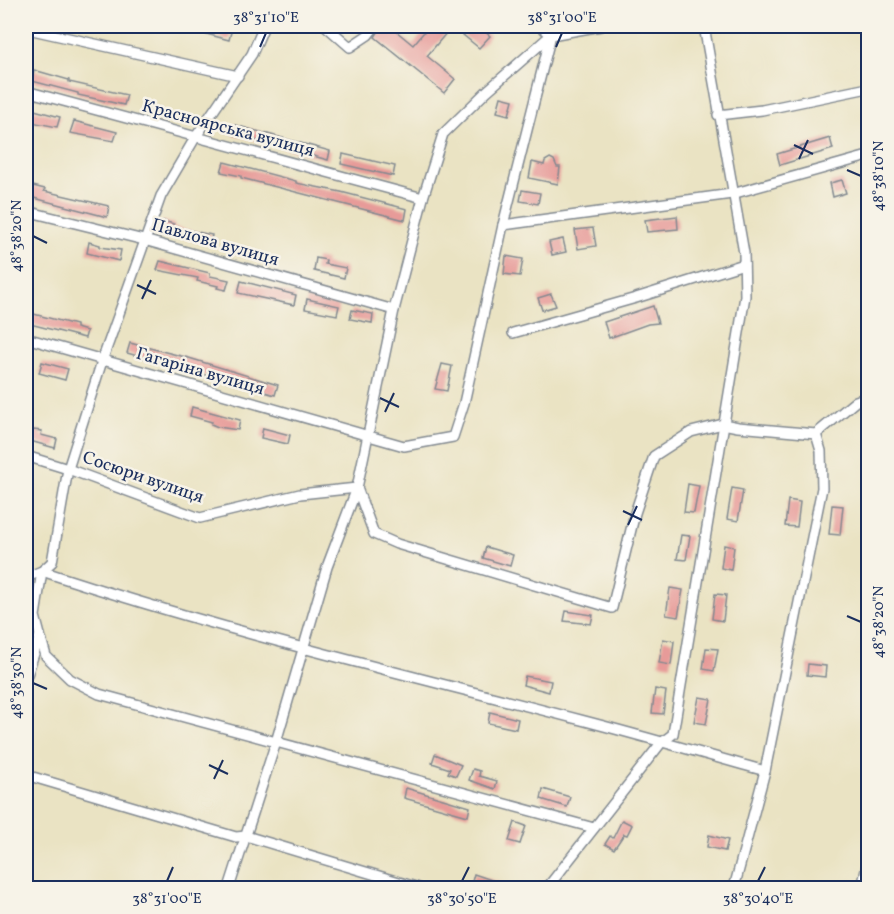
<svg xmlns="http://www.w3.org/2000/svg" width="894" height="914" font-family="Vollkorn,serif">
  <rect width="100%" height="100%" fill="#f7f3e8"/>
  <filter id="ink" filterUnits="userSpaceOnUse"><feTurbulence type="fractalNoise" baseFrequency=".0167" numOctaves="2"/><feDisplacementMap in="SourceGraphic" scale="12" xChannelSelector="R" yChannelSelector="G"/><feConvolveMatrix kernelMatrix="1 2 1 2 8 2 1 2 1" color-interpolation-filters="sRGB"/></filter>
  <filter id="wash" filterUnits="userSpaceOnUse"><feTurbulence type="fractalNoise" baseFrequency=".008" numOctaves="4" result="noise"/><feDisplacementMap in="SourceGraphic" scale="24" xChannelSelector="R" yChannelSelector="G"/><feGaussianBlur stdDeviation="1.35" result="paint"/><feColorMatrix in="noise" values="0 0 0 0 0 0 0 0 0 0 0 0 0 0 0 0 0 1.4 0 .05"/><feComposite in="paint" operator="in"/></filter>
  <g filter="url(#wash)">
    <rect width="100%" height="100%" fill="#eae3c3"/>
    <g id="blocks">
      <g fill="#e79b99">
        <path d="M200,26h22l10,2 -3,12 -30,-8z"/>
        <path d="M382,26h8l23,19 16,-19h49l12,10 -11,12 -27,-22 -25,30 28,23 -11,14 -69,-56z"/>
        <path d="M34,70l35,10v2l58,13 -3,10 -46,-10v-2l-46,-12z"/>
        <path d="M501,97l12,3 -4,15 -12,-3z"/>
        <path d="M27,108l33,9 -3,10 -31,-6z"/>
        <path d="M74,121l43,11 -3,9 -44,-8z"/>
        <path d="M235,125l95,26 -2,9 -96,-26z"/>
        <path d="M830,138l3,11 -53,16 -3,-11z"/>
        <path d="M343,154l52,12 -2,10 -52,-12z"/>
        <path d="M550,158l4,2 3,7h3l-2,17 -29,-6 3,-16 12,3 1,-4z"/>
        <path d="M224,162l72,19v2l45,9 66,17 -2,11 -164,-42v-2l-20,-4z"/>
        <path d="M842,180l4,13 -13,4 -3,-14z"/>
        <path d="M33,186l12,3 -1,2 65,15 -2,11 -77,-20z"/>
        <path d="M522,190l18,3 -2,11 -18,-3z"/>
        <path d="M677,216l1,13 -31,3 -2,-12z"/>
        <path d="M163,221l11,3v3l38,8 -2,9 -49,-11z"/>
        <path d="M593,228l3,18 -18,3 -3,-19z"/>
        <path d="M563,239l3,13 -14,3 -3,-13z"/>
        <path d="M89,242l11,3v2l21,3 -2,11 -32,-8z"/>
        <path d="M506,256l17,3 -3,17 -16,-2z"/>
        <path d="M316,258l10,2 -1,4 21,4 -2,10 -30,-7z"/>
        <path d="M160,261l50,12v3l19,4 -3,10 -9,-2 1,-2 -21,-5 1,-3 -41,-8z"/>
        <path d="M241,281l55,14 -2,10 -56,-12z"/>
        <path d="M551,294l5,12 -14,4 -4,-12z"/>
        <path d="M307,299l32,7 -2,9 -32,-6z"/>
        <path d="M653,306l5,17 -10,1 -39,14 -5,-16z"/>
        <path d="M352,310l21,4 -1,9 -22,-4z"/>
        <path d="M26,312l50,13v3l11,3 -2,7 -59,-15z"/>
        <path d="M130,343l59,15 89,27 -3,10 -148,-42z"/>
        <path d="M42,362l26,7 -3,11 -26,-7z"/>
        <path d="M442,364l10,2 -5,25 -12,-2z"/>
        <path d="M192,407l48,13 -2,10 -20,-3 -7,-3 1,-2 -22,-6z"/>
        <path d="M263,428l27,7 -2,9 -27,-6z"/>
        <path d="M33,430l9,1 -1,4 16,4 -2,9 -25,-7z"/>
        <path d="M688,484l11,2 -5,27 -10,-1z"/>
        <path d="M732,488l11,2 -5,31 -11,-2z"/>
        <path d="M788,500l12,2 -3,25 -12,-1z"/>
        <path d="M832,505l11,1 -3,29 -11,-1z"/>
        <path d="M681,535l9,1 -4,24 -9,-1z"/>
        <path d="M724,545l10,2 -3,23 -10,-2z"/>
        <path d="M486,547l27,8 -3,11 -27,-8z"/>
        <path d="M670,588l13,2 -5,27 -12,-2z"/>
        <path d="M715,594l11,1 -3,26 -11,-2z"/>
        <path d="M566,611l27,4 -2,9 -27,-3z"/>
        <path d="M663,639l11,2 -3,24 -12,-2z"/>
        <path d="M706,648l12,1 -4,22 -11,-2z"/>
        <path d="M808,664l18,2 -1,11 -18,-2z"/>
        <path d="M525,676l26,5 -2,11 -26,-7z"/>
        <path d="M655,689l11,2 -3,23 -11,-1z"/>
        <path d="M699,697l12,2 -5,25 -12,-2z"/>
        <path d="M490,712l28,7 -2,10 -28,-6z"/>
        <path d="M435,754l26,11 -5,11 -8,-3 2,-4 -18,-6z"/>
        <path d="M473,769l7,2 -1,5 18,5 -2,8 -26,-9z"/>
        <path d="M406,788l64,19 -2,9 -64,-18z"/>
        <path d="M543,789l27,8 -3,10 -26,-8z"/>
        <path d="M622,820l10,5 -5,10 -3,-1 -10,15 -9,-5 5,-8 3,2z"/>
        <path d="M515,822l11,4 -6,18 -11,-3z"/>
        <path d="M709,835l19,5 -3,11 -18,-4z"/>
        <path d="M474,874l38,13v1h-30l-11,-3z"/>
      </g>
    </g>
  </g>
  <g filter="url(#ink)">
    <use href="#blocks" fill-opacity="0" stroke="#828990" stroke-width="1.5"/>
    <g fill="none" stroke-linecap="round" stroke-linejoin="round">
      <defs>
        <g id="minor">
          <path d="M326,26l24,21 18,-12 7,-9"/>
          <path d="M541,26l10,9 50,-9"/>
          <path d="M28,29l210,47"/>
          <path d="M26,91l397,107"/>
          <path d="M718,115l44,-5 106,-22"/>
          <path d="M26,211l118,29 250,70"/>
          <path d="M503,225l229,-31 136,-38"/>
          <path d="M513,333l123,-35 108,-34"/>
          <path d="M26,338l378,108 49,-9 11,-34 39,-178 48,-190"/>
          <path d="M26,456l42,13 132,49 100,-24 57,-6 17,46 23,10 215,64 23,-95 19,-57 37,-24 32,-8 15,3 78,7 40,-33 12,-4"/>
          <path d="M26,574l3,2 13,-5c177,59 359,102 539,149 62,16 123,34 184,51"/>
          <path d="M40,635l6,21 24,23 29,15 495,134"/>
          <path d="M26,678l14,-43 -5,-19 7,-45 10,-9 16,-93 34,-108 59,-165 34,-58 57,-84 12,-28"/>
          <path d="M26,775l210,62 10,-1 173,52"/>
          <path d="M26,887l4,1"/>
          <path d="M229,888l47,-146 51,-175 30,-79 37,-178 29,-112 20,-64 44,-43 64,-56"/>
          <path d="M547,888l114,-145 12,-9 72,-438 -1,-43 -40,-227"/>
          <path d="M734,888l31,-117 57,-283 -1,-37 -5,-17"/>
          <path d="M862,888l6,-27"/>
        </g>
      </defs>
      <use href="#minor" stroke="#828990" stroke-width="12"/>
      <use href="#minor" stroke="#fff" stroke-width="9"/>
    </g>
  </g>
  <path fill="none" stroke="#1b2f5e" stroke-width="2" d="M260,47l6,-14M556,47l6,-14M794,145l19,9M799,159l9,-19M847,170l14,6M33,236l14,7M137,285l19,9M142,299l9,-19M380,398l19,9M385,412l9,-19M623,511l19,9M628,525l9,-19M847,616l14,6M33,683l14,6M209,765l19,9M214,779l9,-19M167,881l6,-14M462,881l7,-14M758,881l7,-14"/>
  <g text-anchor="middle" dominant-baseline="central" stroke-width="5" stroke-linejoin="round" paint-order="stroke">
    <g font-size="18" fill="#1b2f5e" stroke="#f7f3e8">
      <text transform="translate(228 129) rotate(15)">Красноярська вулиця</text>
      <text transform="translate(215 243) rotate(16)">Павлова вулиця</text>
      <text transform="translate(200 372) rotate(16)">Гагаріна вулиця</text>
      <text transform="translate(143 478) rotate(19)">Сосюри вулиця</text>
    </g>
  </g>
  <rect width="894" height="914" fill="none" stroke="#f7f3e8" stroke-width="66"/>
  <rect x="33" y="33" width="828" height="848" fill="none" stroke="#1b2f5e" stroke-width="2"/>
  <g font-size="15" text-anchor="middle" fill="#1b2f5e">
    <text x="266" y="22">38°31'10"E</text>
    <text x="562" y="22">38°31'00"E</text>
    <text transform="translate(878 176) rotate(-90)" y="5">48°38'10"N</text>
    <text transform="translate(16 236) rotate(-90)" y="5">48°38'20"N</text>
    <text transform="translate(878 622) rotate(-90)" y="5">48°38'20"N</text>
    <text transform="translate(16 683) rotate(-90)" y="5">48°38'30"N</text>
    <text x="167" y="903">38°31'00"E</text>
    <text x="462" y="903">38°30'50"E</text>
    <text x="758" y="903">38°30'40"E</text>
  </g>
</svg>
